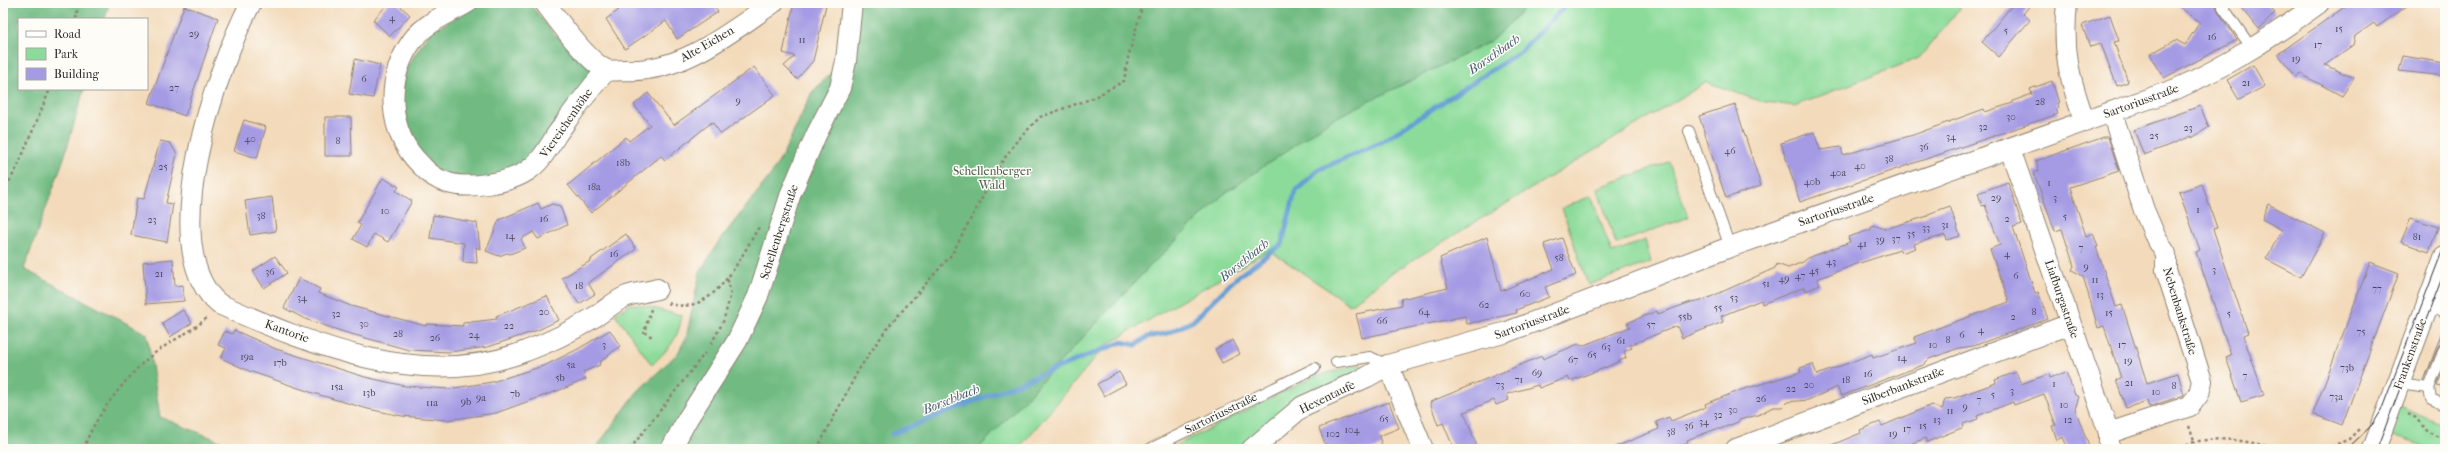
<svg xmlns="http://www.w3.org/2000/svg" width="2448" height="452" font-family="'IM FELL French Canon',serif">
  <rect width="100%" height="100%" fill="#fdfcf7"/>
  <filter id="ink" filterUnits="userSpaceOnUse"><feTurbulence type="fractalNoise" baseFrequency=".025" numOctaves="2"/><feDisplacementMap in="SourceGraphic" scale="8" xChannelSelector="R" yChannelSelector="G"/><feConvolveMatrix kernelMatrix="1 2 1 2 8 2 1 2 1" color-interpolation-filters="sRGB"/></filter>
  <filter id="wash" filterUnits="userSpaceOnUse"><feTurbulence type="fractalNoise" baseFrequency=".012" numOctaves="4" result="noise"/><feDisplacementMap in="SourceGraphic" scale="16" xChannelSelector="R" yChannelSelector="G"/><feGaussianBlur stdDeviation="0.9" result="paint"/><feColorMatrix in="noise" values="0 0 0 0 0 0 0 0 0 0 0 0 0 0 0 0 0 1.4 0 .05"/><feComposite in="paint" operator="in"/></filter>
  <g filter="url(#wash)">
    <rect width="100%" height="100%" fill="#f3daba"/>
    <g fill="#8cdb9a" stroke="#5c8362">
      <path d="M1530,3h434l-45,55 -125,48 -35,-5 -52,-19 -314,190 -43,33 -81,-55 -163,95 -88,104h-40l171,-182 75,-73 106,-74 161,-79z"/>
      <path d="M1669,162l19,55 -72,27 -19,-56z"/>
      <path d="M1591,196l21,57 33,-13 6,22 -63,23 -26,-77z"/>
      <path d="M630,304c18,0 34,9 52,11 -4,25 -12,32 -30,50l-37,-51z"/>
      <path d="M1360,365l2,10 -119,74h-74l146,-73z"/>
      <path d="M2393,403l52,22v24h-13l-50,-17z"/>
    </g>
    <g fill="#71bb82" stroke="#4e7356">
      <path d="M3,3h106l-4,16h-86v70h65l-20,69 -40,111 123,65 13,83 80,32h-237z"/>
      <path d="M482,3h47l25,31 32,23 7,9 -8,16 -60,87 -48,13 -40,-11 -32,-35 -4,-47 5,-21 24,-36z"/>
      <path d="M854,3h676l-39,38 -160,79 -107,74 -75,73 -171,182h-305l66,-108 78,-206z"/>
      <path d="M841,64l-84,230 -88,155h-74l42,-57 41,-39 8,-15 14,-66 19,-31 51,-65 13,-21 29,-63z"/>
    </g>
    <g fill="none" stroke-linecap="round" stroke-linejoin="round">
      <path stroke="#659ed4" stroke-width="5" d="M892,434l230,-92 14,3 11,-8 21,-4 25,-12 43,-43 46,-34 13,-52 23,-22 62,-27 141,-92 47,-48"/>
    </g>
    <g id="blocks">
      <g fill="#a59be4">
        <path d="M389,3h8l13,12 -20,21 -17,-16z"/>
        <path d="M625,3h88l5,9 -41,27 -11,-18 -41,28 -19,-30 13,-9 -2,-2z"/>
        <path d="M794,3l32,2 -13,56 -16,18 -13,-13 11,-10 -12,-3z"/>
        <path d="M2014,3h18l-9,11 7,6 -31,37 -17,-15z"/>
        <path d="M2174,3h41l3,8 19,29 -73,38 -14,-24 26,-14 9,5 15,-23z"/>
        <path d="M2238,3h27l10,10 -16,16z"/>
        <path d="M2350,3h61l-34,24 -3,-4 -19,13 -2,9 -28,20 29,13 -12,18 -41,-22 -5,3 -18,-23z"/>
        <path d="M184,6l34,12 -33,98 -36,-13z"/>
        <path d="M2110,15l9,26 -5,1 14,40 -11,4 -16,-42 -11,3 -8,-22z"/>
        <path d="M2403,56l42,7v13l-46,-5z"/>
        <path d="M355,59l25,6 -7,33 -24,-4z"/>
        <path d="M2253,65l12,21 -26,14 -12,-20z"/>
        <path d="M754,67l21,28 -54,39 -9,-12 -47,38 -4,-4 -70,57 -23,-28 58,-48 3,4 21,-16 -16,-20 14,-12 26,32z"/>
        <path d="M2052,81l7,22h-2l2,5 -3,1 2,5 -258,88 -19,-59 33,-11 6,18 21,-3 2,8 70,-20 71,-26 1,3 28,-9v-2l19,-7 -2,-5z"/>
        <path d="M1735,104l26,82 -35,12 -27,-82z"/>
        <path d="M2200,106l9,21 -17,11v-2l-48,19 -10,-25z"/>
        <path d="M325,117h26l1,39h-27z"/>
        <path d="M244,120l22,7 -9,31 -23,-7z"/>
        <path d="M2104,137h4l11,34 -49,16 16,49 7,-3 5,14h-2l20,60 6,-2 25,78 31,-10 6,22 -35,12 -2,-6 -21,7 -10,-28 5,-2 -17,-52 -6,2 -15,-52 -11,-6 2,-4 -12,-37 -7,2 -21,-58 5,-2 -3,-10z"/>
        <path d="M160,141l10,2 7,11 -11,49 7,1 -6,38 -36,-7 6,-37 7,1z"/>
        <path d="M383,178l16,9 -3,4 16,10 -24,41 -14,-8 -7,13 -14,-8 8,-14 -4,-2z"/>
        <path d="M2008,182l14,42 -9,3 22,66 3,-1 10,27 -75,27 -14,2 -30,11 -6,6 -82,31 -4,-9 -29,13 -21,2 -5,5h-9l-15,8 -19,5 -1,2 -18,7h-4l-29,11 1,3 -16,6h-62l49,-20 -3,-7 13,-5 2,4 35,-14 -1,-3 36,-14 60,-18 -1,-4 13,-4 4,11 55,-21 1,4 44,-15 -3,-6 95,-35 -19,-53 10,-4 -15,-40 -3,1 -4,-13z"/>
        <path d="M2202,184l15,44 -4,1 35,104 -5,2 21,60 -23,7 -15,-45 5,-2 -35,-103 4,-2 -21,-58z"/>
        <path d="M272,197l4,34 -26,4 -5,-34z"/>
        <path d="M538,203l3,6 11,-5 8,2 7,19 -29,14 -5,-7 -12,7 4,9 -15,6 -3,-1 -8,3 -13,-5 13,-31z"/>
        <path d="M2268,204l57,29 -24,44 -35,-18 16,-29 -20,-11z"/>
        <path d="M1950,206l10,30 -13,4 -2,-5 -31,9 2,4 -15,5 -1,-3 -46,15 -37,14 3,6 -14,6 -1,-4 -43,17 -1,-4 -40,16 2,6 -41,16 -5,-12 -47,19 2,3 -8,3 2,7 -19,9 -37,14 -2,-4 -29,11 -1,-3 -31,9 2,6 -13,5 -2,-5 -30,12 14,37h-24l-11,-26 -5,2 -8,-23 112,-46 1,3 35,-15 4,2 48,-19 -3,-4 30,-12 1,3 33,-12 15,-3 69,-31 2,-4 11,4 15,-6 5,-4 42,-16 -2,-5 22,-7 3,-5 12,4 43,-13v-2z"/>
        <path d="M433,215l44,8 3,26 -4,-2 1,16 -14,-1 1,-19 -34,-5z"/>
        <path d="M2411,218l27,9 -9,25 -28,-10z"/>
        <path d="M626,234l10,15 -48,34 7,11 -16,10 -17,-26 30,-18 -1,-1z"/>
        <path d="M1487,237l14,54 53,-22 -10,-25 18,-6 14,37 -31,12 4,10 -33,13 1,3 -50,11 -2,-8 -103,22 -6,-24 46,-9 -1,-6 47,-11 -8,-30z"/>
        <path d="M275,256l12,17 -23,15 -11,-17z"/>
        <path d="M173,259l2,27 8,-1 1,16 -38,3 -3,-42z"/>
        <path d="M2370,262l29,11 -57,152 -29,-11z"/>
        <path d="M299,278l21,11 -2,4 33,13 75,20v-2l37,2v-3l34,-4 -1,-3 51,-20 12,24 -21,10 -50,17 -39,5 -40,-2 -65,-18 -39,-13 -21,-11z"/>
        <path d="M183,310l9,13 -22,14 -8,-14z"/>
        <path d="M2443,329l2,12 -6,4 -15,36z"/>
        <path d="M234,330l42,19 89,28 40,9 43,3 44,-7 54,-17 32,-16 32,-19 10,16 -21,17 1,2 -17,7 3,7 -18,8 -72,26 -49,7 -45,-4 -34,-7 -55,-16 -64,-22 -28,-13 5,-10 -8,-3 7,-14 7,3z"/>
        <path d="M1233,340l7,14 -18,9 -7,-14z"/>
        <path d="M2445,365v23l-8,-2z"/>
        <path d="M1119,372l7,12 -22,12 -7,-12z"/>
        <path d="M2016,372l5,12 28,-10 1,4 16,-6 9,23 4,2 -4,12 15,40h-22l-5,-12 -6,3 -5,-14 4,-1 -12,-31 -30,11 -1,-3 -36,14 1,3 -15,5 1,3 -37,15 -1,-4 -29,11h-75l39,-16 -1,-3 20,-8 2,4 50,-21 10,5 3,-11 9,-1 42,-15 -1,-3z"/>
        <path d="M1389,402l10,26 -20,8 3,10 -8,3h-47l-8,-21z"/>
      </g>
    </g>
  </g>
  <g filter="url(#ink)">
    <use href="#blocks" fill-opacity="0" stroke="#8f8272" stroke-width="1"/>
    <g fill="none" stroke-linecap="round" stroke-linejoin="round">
      <defs>
        <g id="lane">
          <path d="M2223,7l30,43"/>
          <path d="M1689,131l41,116"/>
          <path d="M2427,306l18,7"/>
          <path d="M1336,362l34,-5 18,8"/>
          <path d="M2399,384l30,4 16,-41"/>
          <path d="M2429,388l2,11 14,6"/>
          <path d="M1150,449l165,-81"/>
        </g>
        <g id="street">
          <path d="M251,3c-34,63 -98,246 -32,301 95,42 204,87 307,47 25,-9 48,-21 70,-35 10,-6 20,-16 31,-20 9,-3 20,-4 30,-7"/>
          <path d="M467,3c-18,10 -42,20 -55,38 -27,39 -25,91 9,124 7,8 16,15 27,18 13,4 26,3 39,1 15,-2 28,-5 40,-13 14,-9 21,-23 30,-37 16,-22 31,-44 50,-64"/>
          <path d="M545,3c12,16 44,61 62,67 5,1 13,0 19,0 55,3 103,-37 147,-67"/>
          <path d="M2067,3c-5,47 2,75 18,119"/>
          <path d="M2010,149l99,284v16"/>
          <path d="M1388,365l35,84"/>
          <path d="M2109,433l81,-27 9,-12 3,-13 -36,-111v-16l-10,-16 -12,-28 -32,-97"/>
          <path d="M671,449l17,-31 49,-77 21,-45 33,-103 25,-58 24,-47 6,-27 6,-58"/>
          <path d="M1252,449l51,-43 64,-29 21,-12 119,-33 223,-85 446,-158c52,-23 97,-53 143,-86"/>
          <path d="M1736,449l334,-125"/>
        </g>
        <path id="secondary" d="M2374,449l71,-191"/>
      </defs>
      <use href="#lane" stroke="#8f8272" stroke-width="12"/>
      <use href="#street" stroke="#8f8272" stroke-width="22"/>
      <use href="#secondary" stroke="#8f8272" stroke-width="24"/>
      <g stroke="#8f8272" stroke-width="2.5" stroke-dasharray="3 3" stroke-linecap="butt">
        <path d="M76,19l2,-16"/>
        <path d="M3,192l14,-24 33,-79"/>
        <path d="M668,303c46,16 71,-44 91,-76"/>
        <path d="M651,309l-7,23 10,6"/>
        <path d="M711,344l12,-22 8,-28 -4,-17"/>
        <path d="M2408,414l8,4 10,12 19,10"/>
        <path d="M2189,426l5,15"/>
        <path d="M84,449c7,-28 42,-71 63,-90 19,-16 43,-26 61,-42"/>
        <path d="M630,449l75,-96"/>
        <path d="M817,449l42,-80 29,-42 64,-73 47,-88 17,-24 24,-25 53,-19 31,-17 4,-23 15,-55"/>
        <path d="M2175,449c35,-17 70,-8 106,0"/>
        <path d="M2326,449l23,-10 11,-11"/>
      </g>
      <use href="#lane" stroke="#fff" stroke-width="10"/>
      <use href="#street" stroke="#fff" stroke-width="20"/>
      <use href="#secondary" stroke="#fff" stroke-width="22"/>
      <g stroke="#2b2b2b" stroke-width="1">
        <path d="M2347,449l26,-25 8,-13 64,-167"/>
        <path d="M2377,449l68,-179"/>
      </g>
    </g>
  </g>
  <g text-anchor="middle" dominant-baseline="central" stroke-width="3" stroke-linejoin="round" paint-order="stroke">
    <g font-size="10" fill="#4a4759">
      <text x="392" y="18">4</text>
      <text x="2339" y="29">15</text>
      <text x="2006" y="31">5</text>
      <text x="194" y="34">29</text>
      <text x="2212" y="37">16</text>
      <text x="802" y="40">11</text>
      <text x="2318" y="45">17</text>
      <text x="2296" y="59">19</text>
      <text x="364" y="79">6</text>
      <text x="2246" y="83">21</text>
      <text x="174" y="88">27</text>
      <text x="738" y="101">9</text>
      <text x="2040" y="102">28</text>
      <text x="2011" y="117">30</text>
      <text x="1983" y="127">32</text>
      <text x="2188" y="128">23</text>
      <text x="2154" y="136">25</text>
      <text x="1951" y="137">34</text>
      <text x="250" y="139">40</text>
      <text x="338" y="141">8</text>
      <text x="1924" y="147">36</text>
      <text x="1730" y="151">46</text>
      <text x="1889" y="159">38</text>
      <text x="623" y="163">18b</text>
      <text x="1860" y="166">40</text>
      <text x="163" y="167">25</text>
      <text x="1838" y="173">40a</text>
      <text x="1812" y="182">40b</text>
      <text x="2049" y="183">1</text>
      <text x="594" y="187">18a</text>
      <text x="1996" y="198">29</text>
      <text x="2055" y="198">3</text>
      <text x="2198" y="210">1</text>
      <text x="385" y="211">10</text>
      <text x="261" y="216">38</text>
      <text x="2065" y="217">5</text>
      <text x="544" y="219">16</text>
      <text x="2007" y="219">2</text>
      <text x="152" y="220">23</text>
      <text x="1945" y="225">31</text>
      <text x="1926" y="228">33</text>
      <text x="1911" y="234">35</text>
      <text x="510" y="236">14</text>
      <text x="2417" y="237">81</text>
      <text x="1896" y="239">37</text>
      <text x="1880" y="240">39</text>
      <text x="1862" y="244">41</text>
      <text x="2081" y="248">7</text>
      <text x="614" y="254">16</text>
      <text x="2007" y="254">4</text>
      <text x="1559" y="258">58</text>
      <text x="1831" y="262">43</text>
      <text x="2086" y="267">9</text>
      <text x="2214" y="270">3</text>
      <text x="1814" y="271">45</text>
      <text x="270" y="272">36</text>
      <text x="159" y="274">21</text>
      <text x="1800" y="276">47</text>
      <text x="2016" y="276">6</text>
      <text x="1784" y="279">49</text>
      <text x="2095" y="280">11</text>
      <text x="1766" y="284">51</text>
      <text x="579" y="286">18</text>
      <text x="2377" y="289">77</text>
      <text x="1525" y="294">60</text>
      <text x="2100" y="295">13</text>
      <text x="302" y="298">34</text>
      <text x="1734" y="298">53</text>
      <text x="1484" y="305">62</text>
      <text x="1718" y="308">55</text>
      <text x="544" y="312">20</text>
      <text x="1424" y="312">64</text>
      <text x="2034" y="312">8</text>
      <text x="2109" y="313">15</text>
      <text x="336" y="314">32</text>
      <text x="2229" y="314">5</text>
      <text x="1685" y="317">55b</text>
      <text x="2013" y="317">2</text>
      <text x="1382" y="321">66</text>
      <text x="364" y="324">30</text>
      <text x="1651" y="325">57</text>
      <text x="509" y="326">22</text>
      <text x="1981" y="330">4</text>
      <text x="2361" y="332">75</text>
      <text x="398" y="334">28</text>
      <text x="474" y="335">24</text>
      <text x="1962" y="335">6</text>
      <text x="435" y="338">26</text>
      <text x="1948" y="340">8</text>
      <text x="1621" y="341">61</text>
      <text x="604" y="345">3</text>
      <text x="1933" y="345">10</text>
      <text x="2122" y="345">17</text>
      <text x="1606" y="347">63</text>
      <text x="1592" y="355">65</text>
      <text x="247" y="357">19a</text>
      <text x="1902" y="358">14</text>
      <text x="1573" y="360">67</text>
      <text x="2128" y="361">19</text>
      <text x="280" y="363">17b</text>
      <text x="571" y="365">5a</text>
      <text x="2347" y="368">73b</text>
      <text x="1537" y="373">69</text>
      <text x="1868" y="374">16</text>
      <text x="2245" y="376">7</text>
      <text x="560" y="378">5b</text>
      <text x="1519" y="380">71</text>
      <text x="1846" y="380">18</text>
      <text x="2129" y="383">21</text>
      <text x="2054" y="384">1</text>
      <text x="1500" y="385">73</text>
      <text x="1809" y="385">20</text>
      <text x="2174" y="386">8</text>
      <text x="337" y="387">15a</text>
      <text x="1791" y="389">22</text>
      <text x="2012" y="391">3</text>
      <text x="2156" y="392">10</text>
      <text x="369" y="393">13b</text>
      <text x="515" y="394">7b</text>
      <text x="1993" y="395">5</text>
      <text x="2336" y="397">73a</text>
      <text x="481" y="398">9a</text>
      <text x="1761" y="399">26</text>
      <text x="1979" y="400">7</text>
      <text x="466" y="402">9b</text>
      <text x="432" y="403">11a</text>
      <text x="2064" y="405">10</text>
      <text x="1965" y="407">9</text>
      <text x="1733" y="410">30</text>
      <text x="1950" y="411">11</text>
      <text x="1718" y="415">32</text>
      <text x="1384" y="419">65</text>
      <text x="1937" y="420">13</text>
      <text x="2068" y="420">12</text>
      <text x="1704" y="422">34</text>
      <text x="1689" y="426">36</text>
      <text x="1923" y="426">15</text>
      <text x="1907" y="429">17</text>
      <text x="1352" y="430">104</text>
      <text x="1671" y="432">38</text>
      <text x="1333" y="434">102</text>
      <text x="1893" y="434">19</text>
    </g>
    <g font-size="12" fill="#2b2b2b" stroke="#fdfcf7">
      <text transform="translate(707 44) rotate(-30)">Alte Eichen</text>
      <text transform="translate(2141 101) rotate(-20)">Sartoriusstraße</text>
      <text transform="translate(566 123) rotate(-55)">Viereichenhöhe</text>
      <text transform="translate(1836 210) rotate(-19)">Sartoriusstraße</text>
      <text transform="translate(779 232) rotate(-72)">Schellenbergstraße</text>
      <text transform="translate(2062 299) rotate(71)">Liafburgastraße</text>
      <text transform="translate(2180 311) rotate(73)">Nebenbankstraße</text>
      <text transform="translate(1532 322) rotate(-20)">Sartoriusstraße</text>
      <text transform="translate(287 331) rotate(20)">Kantorie</text>
      <text transform="translate(2410 354) rotate(-70)">Frankenstraße</text>
      <text transform="translate(1903 386) rotate(-21)">Silberbankstraße</text>
      <text transform="translate(1327 397) rotate(-26)">Hexentaufe</text>
      <text transform="translate(1221 413) rotate(-26)">Sartoriusstraße</text>
    </g>
    <g font-size="12" fill="#48604c" stroke="#fdfcf7">
      <text x="992" y="171">Schellenberger<tspan x="992" dy="14">Wald</tspan></text>
    </g>
    <g font-size="13" font-style="italic" fill="#42596f" stroke="#fdfcf7">
      <text transform="translate(1494 54) rotate(-35)">Borschbach</text>
      <text transform="translate(1244 260) rotate(-39)">Borschbach</text>
      <text transform="translate(951 399) rotate(-22)">Borschbach</text>
    </g>
  </g>
  <rect width="2448" height="452" fill="none" stroke="#fdfcf7" stroke-width="16"/>
  <rect x="18" y="18" width="130" height="72" fill="#fdfcf7" stroke="#a9a8a5"/>
  <rect x="26" y="31" width="20" height="6" fill="#ffffff" stroke="#a9a8a5"/>
  <text x="54" y="38" font-size="12" fill="#2b2b2b">Road</text>
  <rect x="26" y="48" width="20" height="12" fill="#8cdb9a" stroke="#a9a8a5"/>
  <text x="54" y="58" font-size="12" fill="#2b2b2b">Park</text>
  <rect x="26" y="68" width="20" height="12" fill="#a59be4" stroke="#a9a8a5"/>
  <text x="54" y="78" font-size="12" fill="#2b2b2b">Building</text>
</svg>
